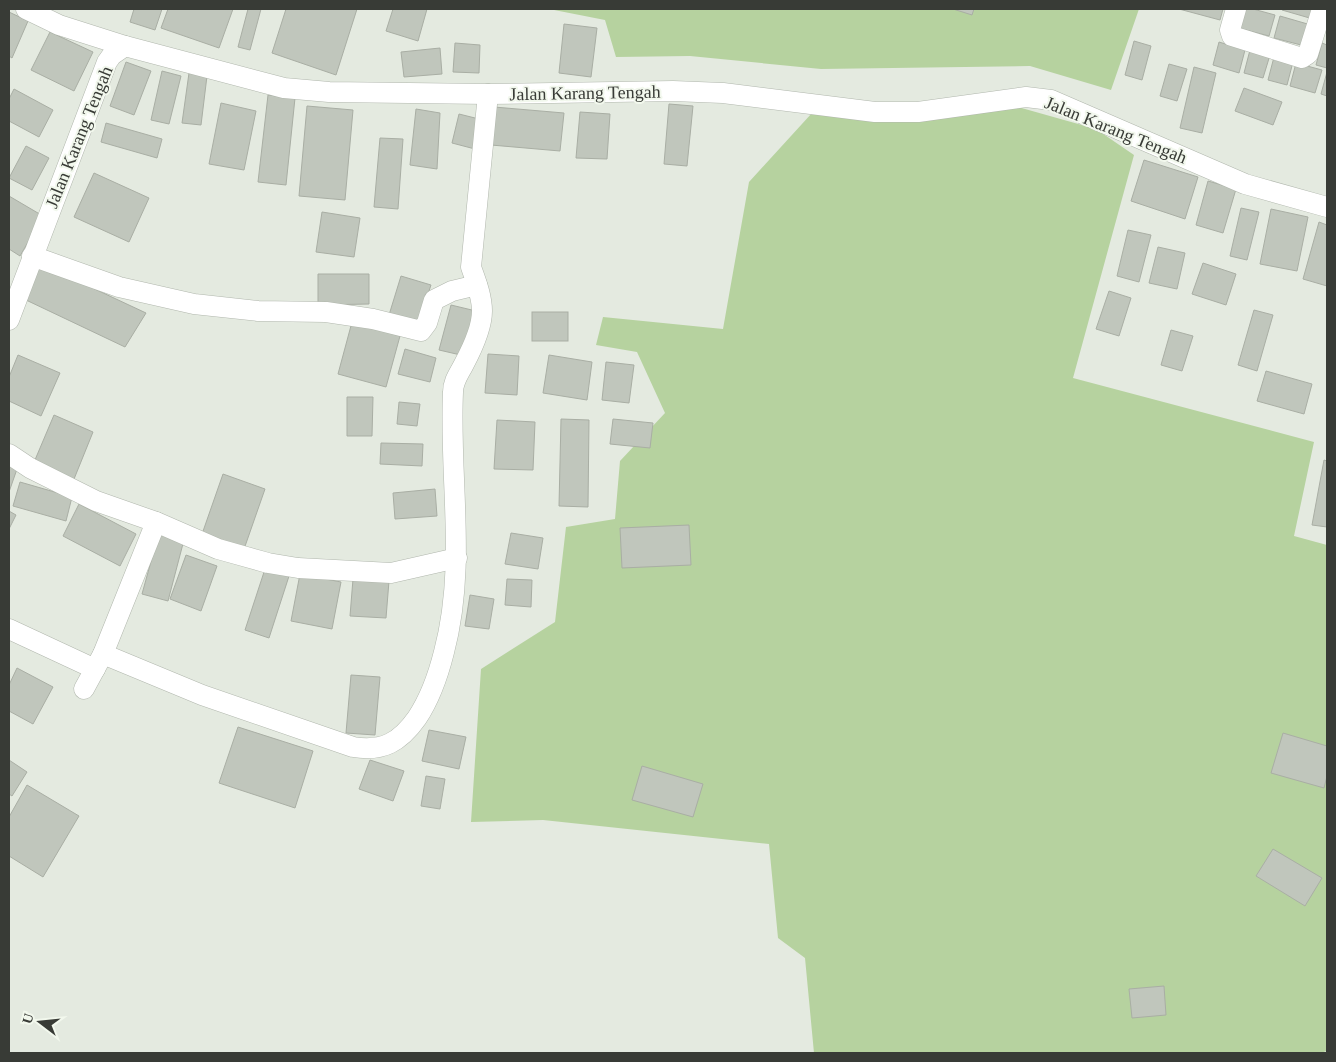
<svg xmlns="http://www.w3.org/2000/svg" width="1336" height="1062" font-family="'Times New Roman',serif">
  <rect width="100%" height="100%" fill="#e4eae0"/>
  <g fill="#b6d29f">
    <path d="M549,9h590l-28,81 -81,-24 -209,3 -131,-13 -74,1 -11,-37z"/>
    <path d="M1018,107l78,22 38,26 -61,223 241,64 -20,94 33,9v506l-7,2h-506l-9,-95 -27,-20 -9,-94 -226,-24 -72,2 10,-153 74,-47 11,-95 49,-8 5,-58 45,-48 -28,-61 -41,-7 7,-28 120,12 26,-147 63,-69z"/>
  </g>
  <g fill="#c0c6bc" stroke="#a9aea4">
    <path d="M134,9h28l-7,21 -25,-8z"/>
    <path d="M168,9h65l-14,39 -58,-20z"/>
    <path d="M248,9h13l-11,41 -12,-3z"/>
    <path d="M286,9h71l-21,66 -64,-22z"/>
    <path d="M393,9h34l-9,32 -32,-10z"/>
    <path d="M953,9h21l-2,6z"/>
    <path d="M1179,9h44l-3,11z"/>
    <path d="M1243,9h10l22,6 -6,21 -31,-8z"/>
    <path d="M1283,9h33l-3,10 -31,-9z"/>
    <path d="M9,12l19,9 -16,37 -3,-2z"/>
    <path d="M1280,16l31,9 -6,21 -31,-8z"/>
    <path d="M564,24l33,4 -6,49 -32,-4z"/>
    <path d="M50,32l43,20 -19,39 -43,-21z"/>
    <path d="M1134,41l17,5 -9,34 -17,-5z"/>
    <path d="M1219,42l26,8 -6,23 -26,-8z"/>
    <path d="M455,43l25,2 -1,28 -26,-1z"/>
    <path d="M1322,43l5,2v23l-11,-3z"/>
    <path d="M440,48l2,26 -38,3 -3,-25z"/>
    <path d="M1250,50l20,5 -7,23 -19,-5z"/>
    <path d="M1274,57l19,5 -6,23 -19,-5z"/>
    <path d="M126,62l25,9 -17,44 -24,-9z"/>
    <path d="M1296,63l26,7 -7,23 -25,-7z"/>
    <path d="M1169,64l18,5 -10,32 -17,-5z"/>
    <path d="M1194,67l22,6 -14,60 -22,-5z"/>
    <path d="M162,71l19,5 -12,48 -18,-4z"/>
    <path d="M1327,72v24l-6,-2z"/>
    <path d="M189,73l18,3 -6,49 -19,-2z"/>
    <path d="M1244,88l38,14 -9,23 -38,-14z"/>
    <path d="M14,89l39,21 -14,27 -30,-16v-22z"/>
    <path d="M268,95l27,3 -9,87 -28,-3z"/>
    <path d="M221,103l35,8 -12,59 -35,-6z"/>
    <path d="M669,104l24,2 -6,60 -23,-2z"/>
    <path d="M307,106l46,4 -8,90 -46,-4z"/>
    <path d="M494,107l70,6 -4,38 -69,-6z"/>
    <path d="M416,109l24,4 -3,56 -27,-4z"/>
    <path d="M580,112l30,2 -3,45 -31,-1z"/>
    <path d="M459,114l24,6 -8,29 -23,-6z"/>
    <path d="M106,123l56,16 -5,19 -56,-16z"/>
    <path d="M380,138l23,1 -5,70 -24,-2z"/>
    <path d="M26,146l23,12 -17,32 -23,-12z"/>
    <path d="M1144,160l54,17 -13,42 -54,-18z"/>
    <path d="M94,173l55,25 -20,44 -55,-25z"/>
    <path d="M1208,181l28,8 -13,44 -27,-8z"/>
    <path d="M9,196l34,20 -23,40 -11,-7z"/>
    <path d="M1241,208l18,4 -12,48 -17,-4z"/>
    <path d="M1271,209l37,8 -11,54 -37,-7z"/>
    <path d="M322,212l38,6 -6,39 -38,-5z"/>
    <path d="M1319,222l8,3v61l-24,-7z"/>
    <path d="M1128,230l23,5 -12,47 -22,-6z"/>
    <path d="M1158,247l27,6 -8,36 -28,-6z"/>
    <path d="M39,263l107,50 -21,34 -99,-47z"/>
    <path d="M1203,263l33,11 -10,31 -34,-11z"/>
    <path d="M318,274h51v30l-51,1z"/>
    <path d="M401,276l30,9 -13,39 -29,-9z"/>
    <path d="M1109,291l22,7 -12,38 -23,-7z"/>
    <path d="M451,305l25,6 -11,45 -26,-6z"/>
    <path d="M1254,310l19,5 -16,56 -19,-6z"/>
    <rect x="532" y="312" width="36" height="29"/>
    <path d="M352,322l48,14 -14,51 -48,-13z"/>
    <path d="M1171,330l22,6 -11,35 -21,-6z"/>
    <path d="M405,349l31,9 -6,24 -32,-8z"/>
    <path d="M488,354l31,2 -2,39 -32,-2z"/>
    <path d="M18,355l42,18 -19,43 -32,-15v-24z"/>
    <path d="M549,355l43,7 -5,38 -44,-7z"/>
    <path d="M606,362l28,3 -5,38 -27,-3z"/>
    <path d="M1266,371l46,13 -8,30 -47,-13z"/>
    <path d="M347,397h26l-1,39h-25z"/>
    <path d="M399,402l21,2 -3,22 -20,-2z"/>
    <path d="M54,415l39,17 -21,52 -40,-17z"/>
    <path d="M561,419l28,1 -1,87 -29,-1z"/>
    <path d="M613,419l40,4 -3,25 -40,-4z"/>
    <path d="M497,420l38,2 -2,48 -39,-1z"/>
    <path d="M381,443l42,1 -1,22 -42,-2z"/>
    <path d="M1324,460l3,1v66l-15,-2z"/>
    <path d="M9,465l8,4 -8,23z"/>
    <path d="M223,474l42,15 -22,63 -42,-15z"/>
    <path d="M20,482l52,15 -6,24 -53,-15z"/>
    <path d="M435,489l2,27 -42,3 -2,-26z"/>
    <path d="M79,504l57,30 -16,32 -57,-30z"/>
    <path d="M9,511l7,4 -7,14z"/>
    <path d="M689,525l2,40 -69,3 -2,-40z"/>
    <path d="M160,529l25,7 -17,65 -26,-7z"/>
    <path d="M511,533l32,5 -5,31 -33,-5z"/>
    <path d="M186,555l31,11 -16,45 -31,-12z"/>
    <path d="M266,566l24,7 -21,65 -24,-8z"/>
    <path d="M300,574l41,8 -9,47 -41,-8z"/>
    <path d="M353,579l36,2 -3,37 -36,-2z"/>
    <path d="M507,579l25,1 -1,27 -26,-2z"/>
    <path d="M470,595l24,4 -5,30 -24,-3z"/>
    <path d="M17,668l36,19 -20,37 -24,-13v-26z"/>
    <path d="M351,675l29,2 -5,58 -29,-2z"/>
    <path d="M238,727l75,24 -18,57 -76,-25z"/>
    <path d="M429,730l37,7 -7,32 -37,-8z"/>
    <path d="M1283,733l44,13v30l-3,12 -53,-15z"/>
    <path d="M9,760l18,12 -15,24 -3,-2z"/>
    <path d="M370,760l34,11 -11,30 -34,-12z"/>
    <path d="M642,766l61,18 -10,33 -61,-17z"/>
    <path d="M426,776l19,3 -5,30 -19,-3z"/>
    <path d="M27,785l52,31 -36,61 -34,-21v-39z"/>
    <path d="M1273,849l49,29 -17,28 -49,-30z"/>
    <path d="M1164,986l2,29 -34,3 -3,-29z"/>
  </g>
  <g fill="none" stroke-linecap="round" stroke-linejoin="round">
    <defs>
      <g id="street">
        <path d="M26,9l33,16 66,21"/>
        <path d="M1236,9l-6,21 2,6 70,22 6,-4 14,-45"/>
        <path d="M32,256l87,31 75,17 64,7 68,1 47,7 48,12 6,-8 7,-23 18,-9 25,-6"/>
        <path d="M9,320l98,-258 5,-7 13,-9 159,42 45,4 159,2 185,-3 50,2 152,19h43l108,-15 25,3 194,84 82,23"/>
        <path d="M9,454l21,14 66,33 60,21 62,27 50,14 30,5 93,5 66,-15"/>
        <path d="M9,629l86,40"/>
        <path d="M103,654l99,41 151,52c30,5 47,-5 64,-29 14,-21 21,-42 27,-66 23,-87 5,-172 9,-260 0,-11 6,-18 11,-28 8,-15 18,-36 18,-53 0,-15 -6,-30 -11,-44l17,-173"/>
        <path d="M84,689l19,-35 53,-132"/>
      </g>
    </defs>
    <use href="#street" stroke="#b1b7ad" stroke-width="21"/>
    <use href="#street" stroke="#fff" stroke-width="20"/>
  </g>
  <g text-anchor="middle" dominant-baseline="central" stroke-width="4" stroke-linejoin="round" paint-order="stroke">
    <g font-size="18" fill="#383b36" stroke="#f2f8ed">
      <text transform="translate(585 93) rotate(-1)">Jalan Karang Tengah</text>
      <text transform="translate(1116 130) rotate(22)">Jalan Karang Tengah</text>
      <text transform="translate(79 137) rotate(-68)">Jalan Karang Tengah</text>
    </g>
  </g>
  <rect width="1336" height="1062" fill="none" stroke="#383b36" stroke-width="20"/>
  <g transform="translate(40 1022) rotate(286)" stroke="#f2f8ed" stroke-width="4" paint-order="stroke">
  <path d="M0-4L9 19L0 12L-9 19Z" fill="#383b36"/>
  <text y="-8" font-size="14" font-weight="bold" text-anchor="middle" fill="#383b36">U</text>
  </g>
</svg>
